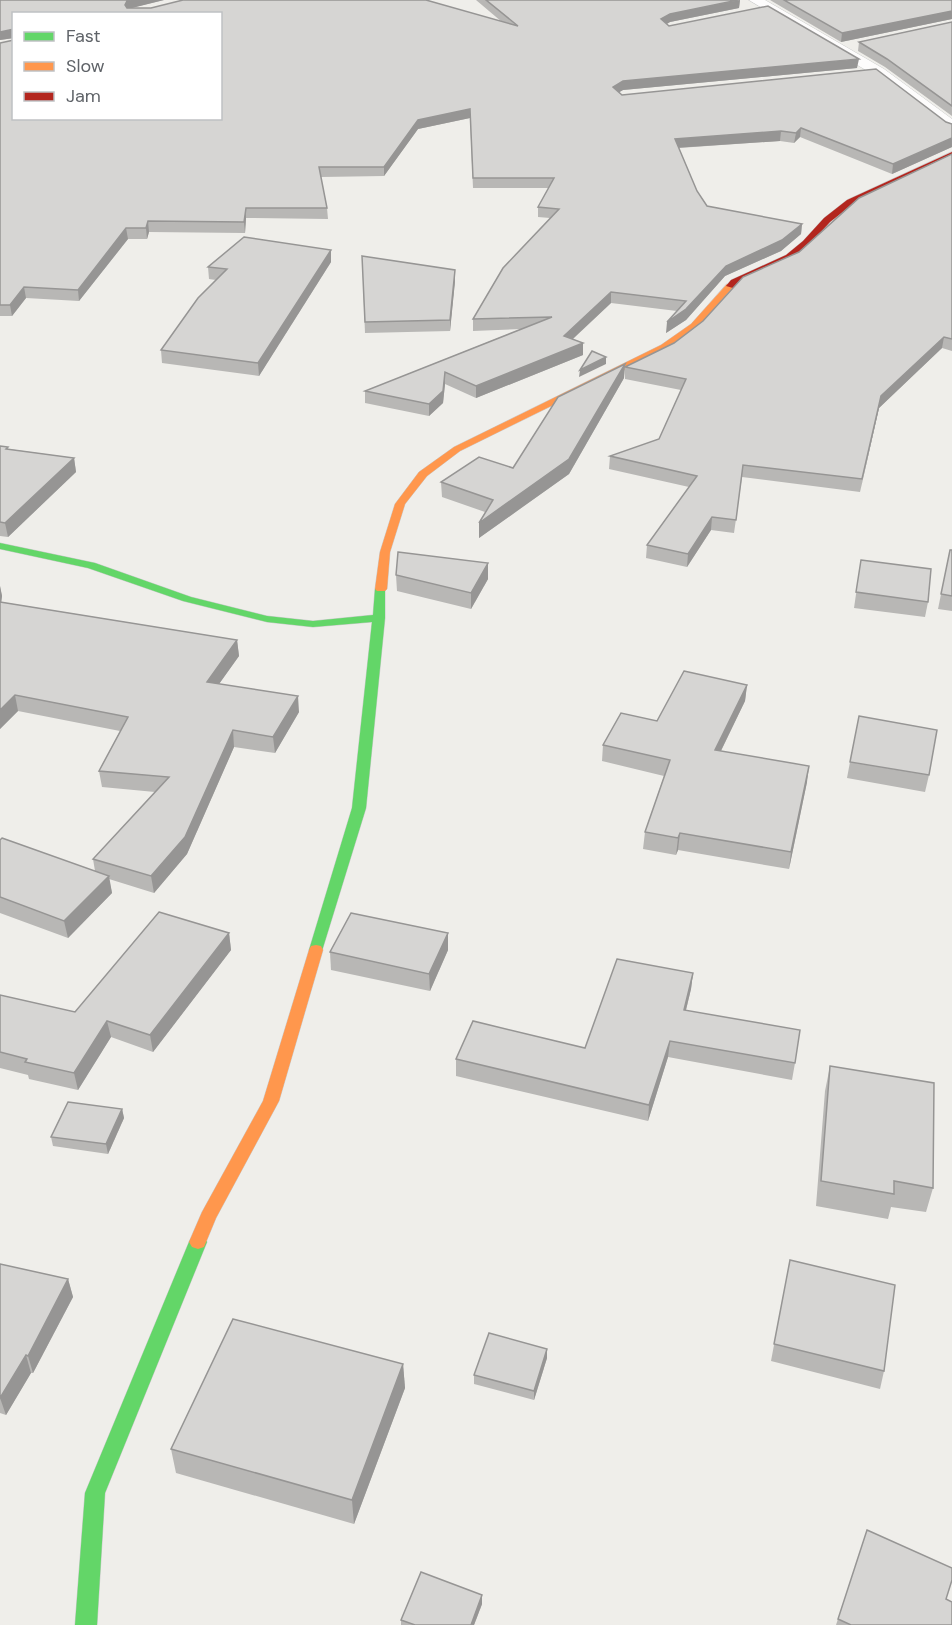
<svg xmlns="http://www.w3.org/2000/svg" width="952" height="1625" font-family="'DM Sans',sans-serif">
  <rect width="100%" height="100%" fill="#efeeea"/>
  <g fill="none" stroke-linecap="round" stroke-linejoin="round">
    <defs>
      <path id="street" d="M749,0h16l119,69 68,50v13l-6,-2 -72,-55z"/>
      <g id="fast">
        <path d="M0,543l95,20 96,34 76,19 46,5 60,-6 2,-26 2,-2h8v31l-19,190 -45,146h-10l-2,-4 43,-142 20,-186 -59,5 -46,-5 -84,-21 -95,-33 -88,-19z"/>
        <path d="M198,1235l6,2 3,5 -102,251 -8,132h-22l10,-132 104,-251 3,-5z"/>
      </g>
      <g id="slow">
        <path d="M727,284l7,2 -37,42 -30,21 -207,102 -33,25 -22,28 -15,48 -3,37 -2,2h-8l-2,-2 5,-37 15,-48 24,-32 35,-25 207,-102 30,-21z"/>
        <path d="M316,945l5,1 2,4 -44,151 -63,117 -12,29 -6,2 -6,-2 -3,-5 13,-30 61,-111 46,-151 2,-4z"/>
      </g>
      <path id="jam" d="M952,152v5l-99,47 -23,18 -21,23 -17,14 -55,25 -4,4 -7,-2 5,-6 55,-25 17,-14 21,-23 23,-18z"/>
    </defs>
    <use href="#street" stroke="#cbcccc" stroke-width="1"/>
    <use href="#fast" stroke="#cacacb" stroke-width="1"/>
    <use href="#slow" stroke="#cacacb" stroke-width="1"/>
    <use href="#jam" stroke="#cacacb" stroke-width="1"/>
    <use href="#street" fill="#fdfcfc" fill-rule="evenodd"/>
    <use href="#fast" fill="#63d668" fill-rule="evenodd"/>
    <use href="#slow" fill="#ff974d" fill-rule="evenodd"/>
    <use href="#jam" fill="#b3261e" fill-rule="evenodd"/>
  </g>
  <g fill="#b8b7b5">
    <path d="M0,0h164l-33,8 371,14 -26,-22h264l-1,8 -69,14 -3,2 2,2 188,42 -234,22 -4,2 3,3 324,27 6,2v23l-60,27 -92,-37 -6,6 -14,-2 -101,7 18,43 10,15 95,18 -1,10 -20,17 -56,25 -39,44 -20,13 11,-22 -66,-8 -38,36 10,4v12l-107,43 -31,-14 -2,19 -14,13 -64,-13v-12l156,-62 -48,2v-12l77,-101 -12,-1v-10l11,-19h-76l-3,-70 -52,11 -34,47 -63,1 6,31 1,11 -82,-1 -1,15 -96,-1 -2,7h-19l-49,62 -53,-3 -14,18h-12v-273l220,75 -206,-104v24l-14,2z"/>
    <path d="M770,0h182v19l-111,23z"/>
    <path d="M952,22v94l-67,-49 -27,-16 1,-9z"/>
    <path d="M952,154v197l-10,-3 -63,60 -19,84 -118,-15 -8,56 -23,-3 -24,37 -41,-9 1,-13 42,-58 -80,-18 1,-13 49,-17 22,-49 -56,-11v-12l49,-24 125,-91z"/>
    <path d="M331,250v12l-72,114 -97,-13 -1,-13 55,-70 -7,-1 -1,-12z"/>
    <path d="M362,256l93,14v11l-5,50 -85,2z"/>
    <path d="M625,364l-1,14 -55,96 -90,64v-15l6,-11 -43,-15 -1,-15 72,-14z"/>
    <path d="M0,446l9,3 65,9 2,14 -68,65 -8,-1z"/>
    <path d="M950,550h2v61l-14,-2z"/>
    <path d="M861,560l67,42 -3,15 -71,-9z"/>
    <path d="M396,575l92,4 -17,30 -74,-18z"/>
    <path d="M0,586l2,10 -1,6 236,38 2,16 -20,28 80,28 -24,41 -41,-6 -47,107 -33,39 -45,-14 3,14 -44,45 -68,-25v-73l95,31 -2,-12 62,-67 -53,-5 -3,-16 21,-40 -102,-20 -18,18z"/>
    <path d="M747,685l-2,16 -24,50 86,31 -18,87 -111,-19 -2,5 -33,-6 2,-17 19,-56 -62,-15 1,-16 54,-24z"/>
    <path d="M850,762l79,13 -4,17 -78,-14z"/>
    <path d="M229,933l2,17 -78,102 -42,-15 -33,53 -49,-11 -1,-4 -28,-7v-73l75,17z"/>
    <path d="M448,933v17l-18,41 -99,-21 -1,-18z"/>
    <path d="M693,973l-2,16 -5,21 109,53 -3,17 -124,-23 -20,64 -192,-45v-17l129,-11z"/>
    <path d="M830,1066l103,122 -7,24 -35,-5 -3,12 -72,-13 9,-115z"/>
    <path d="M122,1109l2,9 -16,36 -55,-8 -2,-9z"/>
    <path d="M790,1260l94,111 -4,18 -109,-28z"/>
    <path d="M0,1264l68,15 5,18 -40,76h-2l-25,42 -6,-2z"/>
    <path d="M547,1349v9l-13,42 -60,-16v-9z"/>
    <path d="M403,1364l2,24 -51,136 -178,-51 -5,-24z"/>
    <path d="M867,1530l79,69 6,26h-116z"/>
    <path d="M482,1595v9l-8,21h-73v-5z"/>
  </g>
  <g fill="#969594">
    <path d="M131,0h33l-36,9 -2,4 -1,-8 2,-4z"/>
    <path d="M740,0l-1,8 -69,14 -9,5v-8l9,-5z"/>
    <path d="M952,11v8l-111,23 1,-9z"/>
    <path d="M14,29v9l-14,2v-8z"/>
    <path d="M859,59l-2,9 -234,22 -10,6v-9l10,-6z"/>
    <path d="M470,109v9l-52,11 -34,47v-9l34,-47z"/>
    <path d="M801,128l-1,9 -6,6 2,-10z"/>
    <path d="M781,131l-1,10 -106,7 1,-9z"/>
    <path d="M952,138v9l-60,27 1,-10z"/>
    <path d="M246,208v10l-1,15 -1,-11z"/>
    <path d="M148,221l1,11 -2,7 -1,-11z"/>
    <path d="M802,224l-1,10 -20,17 -56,25 -39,44 -20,13 1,-11 59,-56z"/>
    <path d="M126,228l2,11 -49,62 -1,-11z"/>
    <path d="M331,250v12l-72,114 -1,-13z"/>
    <path d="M455,270v11l-5,50v-11z"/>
    <path d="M24,287l2,11 -14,18 -2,-11z"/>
    <path d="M611,292v11l-47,44v-11z"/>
    <path d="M944,337l-2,11 -63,60 -19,84 21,-96z"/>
    <path d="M583,343v12l-107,43v-12z"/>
    <path d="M606,357v7l-27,13 1,-7z"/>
    <path d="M625,364l-1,14 -55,96 -90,64v-15z"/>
    <path d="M445,372v12l-2,19 -14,13v-12z"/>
    <path d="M74,458l2,14 -68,65 -3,-14z"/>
    <path d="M712,517l-1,13 -24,37 1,-13z"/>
    <path d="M488,563v16l-17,30v-16z"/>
    <path d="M0,586l2,10 -2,17z"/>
    <path d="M237,640l2,16 -30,42 -2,-16z"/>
    <path d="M747,685l-2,16 -32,66 2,-17z"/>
    <path d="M15,695l3,16 -18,18v-19z"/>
    <path d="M298,696l1,16 -24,41 -2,-16z"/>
    <path d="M233,730l1,17 -47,107 -33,39 -3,-17z"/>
    <path d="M809,766l-2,16 -18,87 2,-17z"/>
    <path d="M680,833l-2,17 -2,5 2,-17z"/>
    <path d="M109,876l3,17 -44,45 -4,-17z"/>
    <path d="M229,933l2,17 -78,102 -3,-17z"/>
    <path d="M448,933v17l-18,41 -1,-17z"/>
    <path d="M693,973l-2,16 -9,37 2,-16z"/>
    <path d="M107,1021l4,16 -33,53 -4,-17z"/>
    <path d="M670,1041l-2,16 -20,64 1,-16z"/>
    <path d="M122,1109l2,9 -16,36 -2,-10z"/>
    <path d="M68,1279l5,18 -40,76 -5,-17z"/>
    <path d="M547,1349v9l-13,42v-9z"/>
    <path d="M26,1355l5,18 -25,42 -6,-17z"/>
    <path d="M403,1364l2,24 -51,136 -2,-24z"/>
    <path d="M482,1595v9l-8,21h-3z"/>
  </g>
  <g fill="#d6d5d3" stroke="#969594" stroke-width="1.5">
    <path d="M0,0h131l-4,1 -2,4 2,3h24l32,-8h243l92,26 -32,-26h252l-68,14 -9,5 8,7 99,-20 91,53 -236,22 -10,6 9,8 254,-26 70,53 6,2v14l-59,26 -92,-36 -5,5 -15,-2 -106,8 22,52 10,15 95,18 -20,16 -56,26 -40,43 -19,13 19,-21 -75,-9 -47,44 19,7 -107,43 -31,-14 -2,19 -14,13 -64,-13 187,-74 -79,2 30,-51 56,-59 -21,-2 16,-29h-81l-3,-69 -52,11 -34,47h-65l8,41h-81l-2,14 -96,-1 -2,7h-20l-48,62 -54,-3 -14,18h-10v-262l14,-3v78h206v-104h-206v15l-14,3z"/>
    <path d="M784,0h168v11l-110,22z"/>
    <path d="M952,22v84l-65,-47 -28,-17z"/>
    <path d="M952,154v185l-8,-2 -63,59 -19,83 -119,-14 -7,55 -24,-3 -24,37 -41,-9 50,-69 -87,-20 49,-17 27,-60 -61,-12 49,-24 29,-22 40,-44 56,-25 60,-54z"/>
    <path d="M244,237l87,13 -73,113 -97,-13 37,-52 29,-29 -19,-2z"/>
    <path d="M362,256l93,14 -5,50 -85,2z"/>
    <path d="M592,351l14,6 -26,13z"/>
    <path d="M625,364l-56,95 -90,64 14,-23 -52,-18 38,-25 34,11 45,-71z"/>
    <path d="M0,446l8,1 -2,2 68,9 -69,65 -5,-1z"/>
    <path d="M950,550h2v46l-11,-2z"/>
    <path d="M398,552l90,11 -17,30 -75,-18z"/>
    <path d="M861,560l70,9 -3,33 -72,-10z"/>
    <path d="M0,602l237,38 -30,42 91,14 -25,41 -40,-7 -48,107 -34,39 -58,-17 76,-82 -70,-6 29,-54 -113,-22 -15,15z"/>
    <path d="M684,671l63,14 -32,65 94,16 -18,86 -111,-19 -2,5 -33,-6 25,-72 -67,-15 18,-32 36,8z"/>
    <path d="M859,716l78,14 -8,45 -79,-13z"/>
    <path d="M2,838l107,38 -45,45 -64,-24v-57z"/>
    <path d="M159,912l70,21 -79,102 -43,-14 -33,52 -49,-11 2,-3 -27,-7v-57l75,17z"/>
    <path d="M351,913l97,20 -19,41 -99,-22z"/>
    <path d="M617,959l76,14 -9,37 116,20 -5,33 -125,-22 -21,64 -193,-46 17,-38 112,27z"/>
    <path d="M830,1066l104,17 -1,105 -39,-7v13l-73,-13z"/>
    <path d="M68,1102l54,7 -16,35 -55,-7z"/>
    <path d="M790,1260l105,25 -11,86 -110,-27z"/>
    <path d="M0,1264l68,15 -40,77 -2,-1 -26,43z"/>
    <path d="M233,1319l170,45 -51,136 -181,-51z"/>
    <path d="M489,1333l58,16 -13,42 -60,-16z"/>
    <path d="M867,1530l85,38v12l-6,19 6,3v23h-101l-13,-6z"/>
    <path d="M421,1572l61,23 -11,30h-56l-14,-5z"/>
  </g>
  <rect x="12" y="12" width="210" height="108" fill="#ffffff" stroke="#bfc1c3" stroke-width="1.5"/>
  <rect x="24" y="32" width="30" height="9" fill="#63d668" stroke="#bfc1c3" stroke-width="1.5"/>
  <text x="66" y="42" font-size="18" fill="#5f6368">Fast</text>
  <rect x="24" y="62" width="30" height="9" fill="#ff974d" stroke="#bfc1c3" stroke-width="1.5"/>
  <text x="66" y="72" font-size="18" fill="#5f6368">Slow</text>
  <rect x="24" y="92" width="30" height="9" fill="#b3261e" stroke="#bfc1c3" stroke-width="1.5"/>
  <text x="66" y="102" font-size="18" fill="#5f6368">Jam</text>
</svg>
